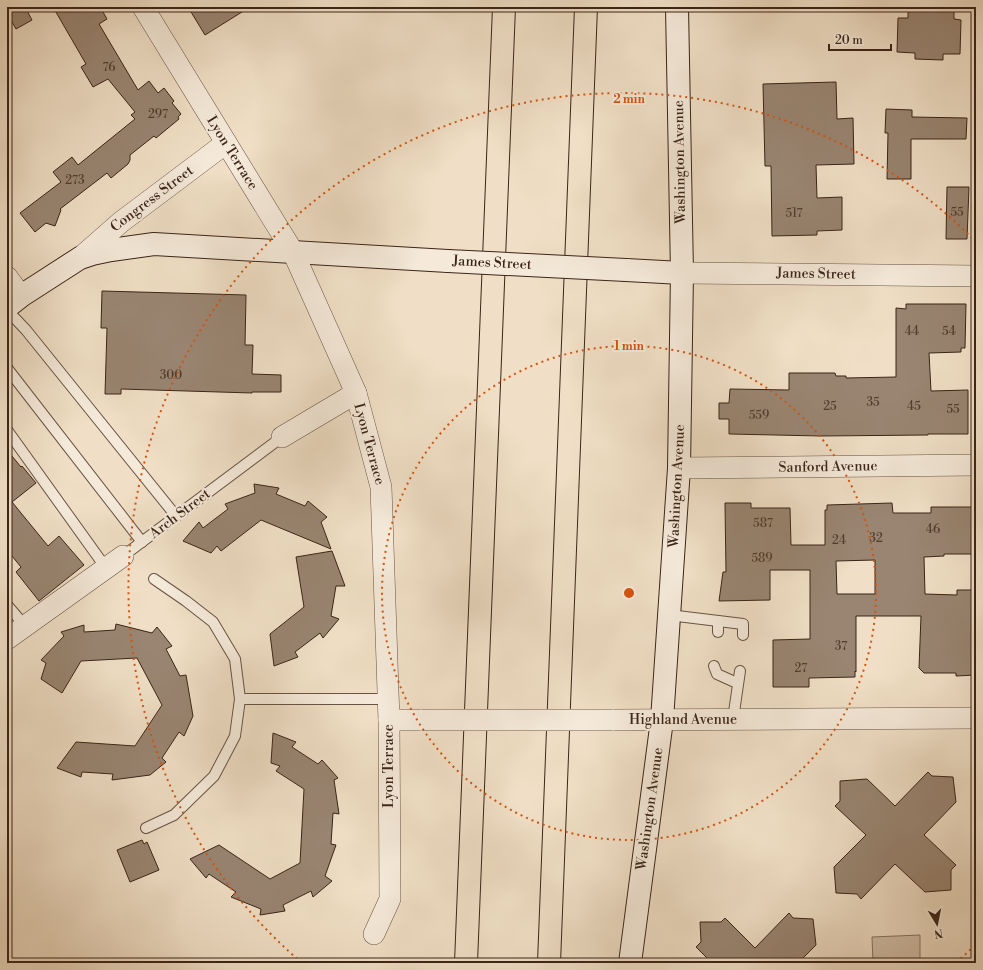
<svg xmlns="http://www.w3.org/2000/svg" width="983" height="970" font-family="'Libre Bodoni',serif">
  <rect width="100%" height="100%" fill="#f0dfc6"/>
  <filter id="stains"><feTurbulence type="fractalNoise" baseFrequency=".005" numOctaves="4"/><feColorMatrix values="0 0 0 0 .2 0 0 0 0 .09 0 0 0 0 .02 0 0 0 .5 -.17"/></filter>
  <radialGradient id="worn" r=".72"><stop offset=".6" stop-color="#630" stop-opacity="0"/><stop offset="1" stop-color="#630" stop-opacity=".3"/></radialGradient>
  <path fill="#d1bfa8" stroke="#867260" d="M920,935v28h-47l-1,-26z"/>
  <g fill="#998572" stroke="#3b2418" fill-rule="evenodd">
    <path d="M18,7h7l7,13 -16,9 -9,-16z"/>
    <path d="M53,7h47l7,12 -8,5 39,66 11,-9 9,12 6,-5 10,13 -2,2 9,11 -3,3 1,2 -23,19 -2,-2 -24,19v5l-2,4 -17,14 -4,-5 -47,36 1,1 -6,16 -9,-3 -11,9 -15,-19 41,-31 -8,-10 19,-15 6,8 57,-46 -4,-4 4,-3 -27,-33 -15,8 -12,-20 5,-3z"/>
    <path d="M188,7h62l-45,28z"/>
    <path d="M908,7h46v12l7,1 -1,34h-17v6l-28,-1v-6l-18,-1 1,-34h10z"/>
    <path d="M836,82l1,37 16,-1 1,46 -38,1 1,33 25,-1v33l-25,1v4l-45,1 -1,-70h-6l-2,-82z"/>
    <path d="M886,109l26,1v7l55,1 -1,21h-55v40h-24l1,-46h-3z"/>
    <path d="M947,187h22l-2,52h-21z"/>
    <path d="M102,291l144,4 -1,50h8l-1,29 29,1v17h-29v1l-131,-4v5h-16l2,-66h-6z"/>
    <path d="M906,304h60l-1,44h-4v4l-32,1 2,38 37,-1v44h-40v1l-107,1 -92,-2v-15h-10v-16h10l1,-14 59,1v-17h46l1,3h10v2l50,-1v-69l10,1z"/>
    <path d="M7,450l14,17 1,-1 14,17 -24,19 36,44 11,-10 25,29 -45,36 -23,-29 5,-5 -14,-17z"/>
    <path d="M254,484l25,4 -3,6 29,12 3,-5 19,16 -6,5 10,27 -70,-29 -40,31 -4,-5 -6,7 -28,-12 16,-19 4,6 25,-19 -3,-5 30,-11z"/>
    <path d="M725,503h26v5h39l1,37h34v-35h2v-5l65,-2 1,10h38v-6h45v47h-32v2l-20,1 1,37 32,1v-5h19v85l-20,1v-3h-32l-5,-5 2,-52h-65v56l-1,-1v6l-46,1v9h-36v-47l37,-1v-69h-40v30l-51,1 4,-29h3zM875,560v34h-38l-1,-33z"/>
    <path d="M332,551l13,35h-9l-5,30 8,3 -16,19 -3,-5 -25,19 3,5 -24,9 -4,-32 34,-27 -8,-50z"/>
    <path d="M116,624l36,9 5,-6 15,19 -6,3 14,27 6,-1 7,41 -9,20 -5,-4 -17,26 4,4 -16,13 -38,5 1,-6 -31,-2 -1,5 -24,-9 19,-26 59,4 27,-41 -25,-47 -56,3 -19,32 -21,-14 5,-16 -5,-3 23,-24 -3,-4 23,-7v7l31,-2z"/>
    <path d="M273,733l23,9 -4,5 26,17 4,-4 16,18 -4,2 5,34 -6,-1 -2,31 5,1 -11,31 7,5 -19,16 -2,-6 -28,14 2,6 -25,4 1,-6 -30,-12 5,-5 -27,-18 -3,4 -16,-19 29,-14 51,34 30,-16 4,-74 -28,-18 4,-5 -9,-3z"/>
    <path d="M928,772l4,4 21,1 3,25 -32,33 32,30 -5,5v20l-26,2 -30,-28 -34,35 -4,-5 -21,-1 -2,-26 32,-32 -31,-29 5,-5v-20l27,-2 28,27z"/>
    <path d="M142,840l2,4 3,-2 12,28 -29,12 -13,-32z"/>
    <path d="M789,913l4,5 20,1 3,26 -18,18h-86l-16,-16 5,-5 -1,-20h21l4,-4 30,30z"/>
  </g>
  <g fill="none" stroke-linecap="round" stroke-linejoin="round">
    <defs>
      <g id="lane">
        <path d="M7,310l19,20 150,186"/>
        <path d="M7,368l135,174"/>
        <path d="M7,430l99,138"/>
        <path d="M123,556l159,-119"/>
        <path d="M154,579l32,22 27,21 22,37 5,40"/>
        <path d="M7,605l18,21"/>
        <path d="M669,615l74,9v11"/>
        <path d="M718,632v-11"/>
        <path d="M714,666l3,8 20,9"/>
        <path d="M733,719l7,-48"/>
        <path d="M146,828l28,-13 40,-39 21,-40 5,-37h148"/>
      </g>
      <g id="street">
        <path d="M143,7l150,245 63,141 25,94 8,233 1,179 -16,35"/>
        <path d="M80,258l41,-36 105,-79"/>
        <path d="M682,273l294,3"/>
        <path d="M7,277l14,19"/>
        <path d="M282,437l74,-44"/>
        <path d="M679,468l297,-3"/>
        <path d="M7,639l116,-83"/>
        <path d="M389,720h33"/>
        <path d="M612,720l364,-2"/>
      </g>
      <g id="secondary">
        <path d="M626,270l56,3"/>
        <path d="M7,307l14,-11 59,-38 12,-4 19,-4 43,-6 294,17"/>
        <path d="M630,963l32,-243 17,-252 3,-195 -5,-266"/>
      </g>
      <g id="highway">
        <path d="M466,963l38,-956"/>
        <path d="M549,963l37,-956"/>
      </g>
    </defs>
    <use href="#lane" stroke="#685344" stroke-width="12"/>
    <use href="#street" stroke="#685344" stroke-width="22"/>
    <use href="#secondary" stroke="#3b2418" stroke-width="24"/>
    <use href="#highway" stroke="#3b2418" stroke-width="24"/>
    <use href="#lane" stroke="#f5eada" stroke-width="10"/>
    <use href="#street" stroke="#f5eada" stroke-width="21"/>
    <use href="#secondary" stroke="#f5eada" stroke-width="22"/>
    <use href="#highway" stroke="#f0dfc6" stroke-width="22"/>
    <defs>
      <path id="street-bridge" d="M422,720h190"/>
      <path id="secondary-bridge" d="M448,261l178,9"/>
    </defs>
    <use href="#street-bridge" stroke="#685344" stroke-width="22" stroke-linecap="butt"/>
    <use href="#secondary-bridge" stroke="#3b2418" stroke-width="24" stroke-linecap="butt"/>
    <use href="#street-bridge" stroke="#f5eada" stroke-width="21"/>
    <use href="#secondary-bridge" stroke="#f5eada" stroke-width="22"/>
  </g>
  <g fill="none" stroke="#d7540d" stroke-width="2" stroke-dasharray="2 4">
    <circle cx="629" cy="593" r="247"/>
    <path d="M975 945A494 494 0 0 1 956 963M302 963A494 494 0 1 1 975 241"/>
  </g>
  <g text-anchor="middle" dominant-baseline="central" stroke-width="4" stroke-linejoin="round" paint-order="stroke">
    <g font-size="12" fill="#523c2e">
      <text x="109" y="67">76</text>
      <text x="158" y="114">297</text>
      <text x="75" y="180">273</text>
      <text x="957" y="212">55</text>
      <text x="794" y="213">517</text>
      <text x="912" y="331">44</text>
      <text x="949" y="331">54</text>
      <text x="171" y="375">300</text>
      <text x="873" y="402">35</text>
      <text x="830" y="406">25</text>
      <text x="914" y="406">45</text>
      <text x="953" y="409">55</text>
      <text x="759" y="415">559</text>
      <text x="763" y="523">587</text>
      <text x="933" y="529">46</text>
      <text x="876" y="538">32</text>
      <text x="839" y="540">24</text>
      <text x="762" y="558">589</text>
      <text x="841" y="646">37</text>
      <text x="801" y="668">27</text>
    </g>
    <g font-size="14" fill="#3b2418" stroke="#f5eada">
      <text transform="translate(232 153) rotate(58)">Lyon Terrace</text>
      <text transform="translate(680 162) rotate(-91)">Washington Avenue</text>
      <text transform="translate(152 199) rotate(-37)">Congress Street</text>
      <text transform="translate(492 263) rotate(3)">James Street</text>
      <text transform="translate(816 274) rotate(1)">James Street</text>
      <text transform="translate(369 444) rotate(75)">Lyon Terrace</text>
      <text transform="translate(828 467) rotate(-1)">Sanford Avenue</text>
      <text transform="translate(677 486) rotate(-87)">Washington Avenue</text>
      <text transform="translate(180 514) rotate(-37)">Arch Street</text>
      <text x="683" y="720">Highland Avenue</text>
      <text transform="translate(389 766) rotate(-90)">Lyon Terrace</text>
      <text transform="translate(650 809) rotate(-82)">Washington Avenue</text>
    </g>
  </g>
  <circle cx="629" cy="593" r="6" fill="#d7540d" stroke="#f5eada" stroke-width="2"/>
  <g font-size="12" text-anchor="middle" font-weight="bold" fill="#d7540d" stroke="#f5eada" stroke-width="4" stroke-linejoin="round" paint-order="stroke">
    <text x="629" y="103">2 min</text>
    <text x="629" y="350">1 min</text>
  </g>
  <rect width="983" height="970" fill="none" stroke="#f0dfc6" stroke-width="24"/>
  <rect x="8" y="8" width="967" height="954" fill="none" stroke="#3b2418" stroke-width="2"/>
  <rect x="12" y="12" width="959" height="946" fill="none" stroke="#3b2418"/>
  <g transform="translate(937 924) rotate(170)" stroke="#f5eada" stroke-width="3" paint-order="stroke">
  <path d="M0-3L7 15L0 10L-7 15Z" fill="#3b2418"/>
  <text y="-6" font-size="11" font-weight="bold" text-anchor="middle" fill="#3b2418">N</text>
  </g>
  <path d="M829 44v6h62v-6" fill="none" stroke="#3b2418" stroke-width="2"/>
  <text x="835" y="44" font-size="12" fill="#3b2418" stroke="#f5eada" stroke-width="3" paint-order="stroke">20 m</text>
  <rect width="100%" height="100%" filter="url(#stains)"/>
  <rect width="100%" height="100%" fill="url(#worn)"/>
</svg>
